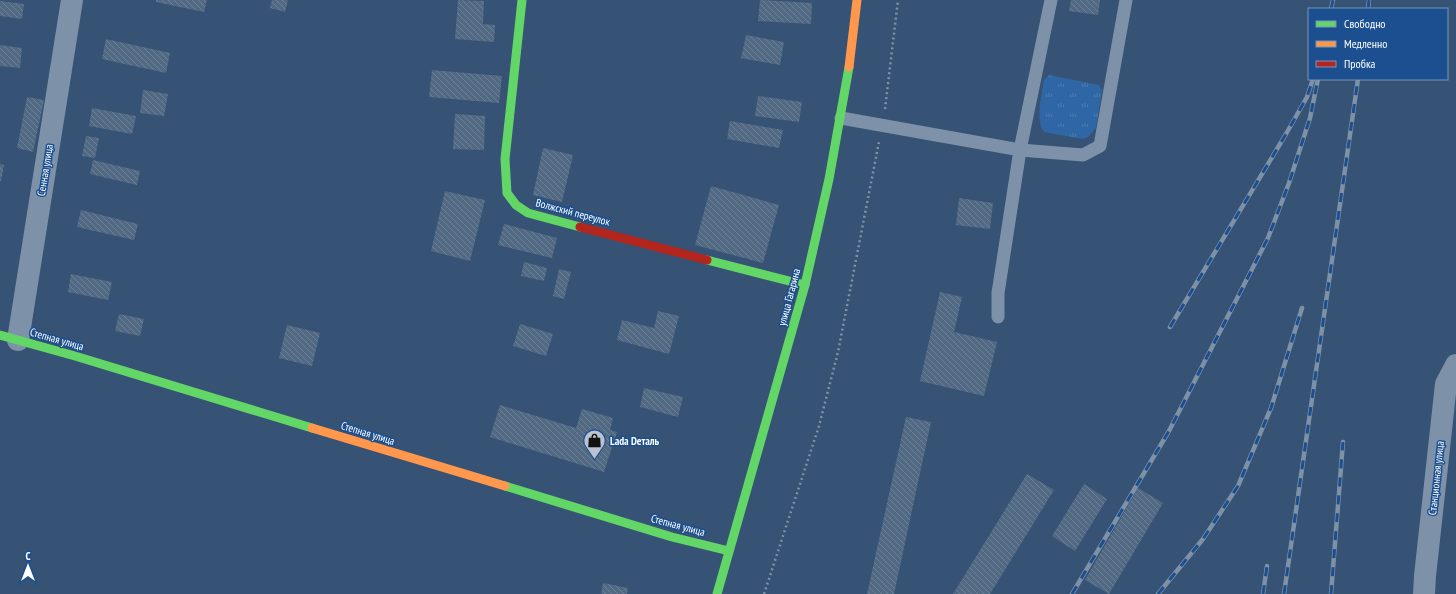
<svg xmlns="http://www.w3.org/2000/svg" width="1456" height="594" font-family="'PT Sans Narrow',sans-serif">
  <defs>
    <pattern id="grass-tufts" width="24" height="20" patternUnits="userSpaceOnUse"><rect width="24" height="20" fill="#2f66a5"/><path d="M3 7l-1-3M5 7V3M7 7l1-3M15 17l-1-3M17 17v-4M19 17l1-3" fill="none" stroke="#4e7db2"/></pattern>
    <pattern id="building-back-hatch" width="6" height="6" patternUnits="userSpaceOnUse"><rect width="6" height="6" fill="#526984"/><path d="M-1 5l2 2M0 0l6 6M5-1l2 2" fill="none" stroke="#6c8096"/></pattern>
  </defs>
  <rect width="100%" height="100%" fill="#365274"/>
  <path fill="url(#grass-tufts)" d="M1049,75l50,10 3,6 -6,37 -8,9 -6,2 -38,-7c-9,-12 -2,-38 0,-52z"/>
  <g fill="url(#building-back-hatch)">
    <path d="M156,0h51l-3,12 -48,-10z"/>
    <path d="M272,0h16l-3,12 -15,-4z"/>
    <path d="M458,0l26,1 -1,23 12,1 -1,17 -39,-3z"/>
    <path d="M760,0l52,3 -1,21 -53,-3z"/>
    <path d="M1071,0h29l-2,15 -29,-4z"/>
    <path d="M0,1l24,3 -2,15 -22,-3z"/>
    <path d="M746,35l38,7 -4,23 -39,-7z"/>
    <path d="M106,39l64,14 -4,20 -64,-14z"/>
    <path d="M0,45l22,3 -2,20 -20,-2z"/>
    <path d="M432,70l70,6 -3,27 -70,-6z"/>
    <path d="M143,90l25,4 -4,22 -24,-3z"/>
    <path d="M758,96l44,6 -3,20 -44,-6z"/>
    <path d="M27,97l17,3 -11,52 -16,-4z"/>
    <path d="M92,108l44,8 -4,18 -43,-8z"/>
    <path d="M455,114l30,2 -1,34 -31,-1z"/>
    <path d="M730,121l53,9 -4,18 -52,-9z"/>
    <path d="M86,136l13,2 -4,20 -13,-2z"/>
    <path d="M543,148l30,7 -11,47 -29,-7z"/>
    <path d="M93,160l47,11 -3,14 -47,-11z"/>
    <path d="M0,164l4,1 -3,16h-1z"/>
    <path d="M711,186l68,19 -16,58 -68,-18z"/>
    <path d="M445,191l40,9 -15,61 -39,-10z"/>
    <path d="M959,198l34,5 -3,26 -34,-4z"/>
    <path d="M81,210l57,14 -4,16 -57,-13z"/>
    <path d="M504,224l53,14 -5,20 -54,-13z"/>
    <path d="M524,262l23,6 -3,13 -23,-5z"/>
    <path d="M559,269l12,3 -7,27 -11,-3z"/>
    <path d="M71,274l41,8 -4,18 -40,-8z"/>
    <path d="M940,292l22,5 -8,35 43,10 -13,54 -64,-15z"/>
    <path d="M658,311l21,5 -10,38 -52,-14 5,-20 32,8z"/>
    <path d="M119,314l25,5 -4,17 -25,-5z"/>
    <path d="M520,324l33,10 -7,22 -33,-10z"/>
    <path d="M287,325l33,8 -8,33 -33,-8z"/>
    <path d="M644,388l39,9 -5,20 -38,-10z"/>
    <path d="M500,405l76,23 6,-19 31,9 -3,12 7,2 -13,40 -114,-35z"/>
    <path d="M906,417l25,5 -37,172h-27z"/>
    <path d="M1027,474l27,16 -64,104h-37z"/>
    <path d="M1084,484l23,15 -32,52 -23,-15z"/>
    <path d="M1138,488l25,15 -54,91 -24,-14z"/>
    <path d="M603,583l25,5 -1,6h-26z"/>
  </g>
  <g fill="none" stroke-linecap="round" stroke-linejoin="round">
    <g stroke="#7d92a8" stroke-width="2.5" stroke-dasharray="2 3" stroke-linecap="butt">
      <path d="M885,109l13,-109"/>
      <path d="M764,594l55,-168 19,-74 41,-210"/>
    </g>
    <g stroke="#7d92a8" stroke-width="13">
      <path d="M841,118l179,32 63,5 17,-9 26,-146"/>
      <path d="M998,317v-24l22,-143 31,-150"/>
    </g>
    <g stroke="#7d92a8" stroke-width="22">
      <path d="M18,340l54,-340"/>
      <path d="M1424,594l1,-18 21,-192 10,-19"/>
    </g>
    <g stroke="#63d668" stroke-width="9">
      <path d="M522,0l-17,159 2,34 9,12 12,8 52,14"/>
      <path d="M707,260l98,25"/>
      <path d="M0,335l75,21 237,72"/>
      <path d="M505,486l167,51 57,14"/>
      <path d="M717,594l88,-309 24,-106 20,-112"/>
    </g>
    <g stroke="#ff974d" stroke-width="9">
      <path d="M849,67l8,-67"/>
      <path d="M312,428l193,58"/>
    </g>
    <path stroke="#b3261e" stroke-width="9" d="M580,227l127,33"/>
    <defs>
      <g id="rail">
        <path d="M1331,9l2,-9"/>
        <path d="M1368,9l1,-9"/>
        <path d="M1170,327l116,-193 21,-37 6,-18"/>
        <path d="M1072,594l97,-163 99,-193 21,-55 21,-65 8,-39"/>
        <path d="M1158,594l45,-55 35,-53 33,-78 31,-100"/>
        <path d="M1263,594l4,-28"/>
        <path d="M1284,594l74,-515"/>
        <path d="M1331,594l12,-152"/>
      </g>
    </defs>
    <use href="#rail" stroke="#7e92a7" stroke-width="4.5"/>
    <use href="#rail" stroke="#1b4f8f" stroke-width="3" stroke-dasharray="9" stroke-linecap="butt"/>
  </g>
  <defs>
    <symbol id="shop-pin" viewBox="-11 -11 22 30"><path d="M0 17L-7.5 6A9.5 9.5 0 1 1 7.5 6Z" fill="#b9c2ce" stroke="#1b4f8f"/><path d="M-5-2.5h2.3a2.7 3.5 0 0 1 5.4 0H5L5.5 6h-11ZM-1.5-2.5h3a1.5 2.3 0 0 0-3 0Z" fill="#111"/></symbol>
  </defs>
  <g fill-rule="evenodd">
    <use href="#shop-pin" x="582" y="428" width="25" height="34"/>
  </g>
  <g text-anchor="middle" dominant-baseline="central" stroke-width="3" stroke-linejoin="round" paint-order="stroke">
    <g font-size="11" fill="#fff" stroke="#1b4f8f">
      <text transform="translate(45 170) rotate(-81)">Сенная улица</text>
      <text transform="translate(573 212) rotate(15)">Волжский переулок</text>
      <text transform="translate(789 297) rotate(-75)">улица Гагарина</text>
      <text transform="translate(57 339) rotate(16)">Степная улица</text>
      <text transform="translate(368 433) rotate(17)">Степная улица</text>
      <text transform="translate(1436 478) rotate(-84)">Станционная улица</text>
      <text transform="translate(678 525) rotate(15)">Степная улица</text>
    </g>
    <g font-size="11" font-weight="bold" fill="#fff" stroke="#1b4f8f" text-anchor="start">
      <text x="610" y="441">Lada Dеталь</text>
    </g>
  </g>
  <rect x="1308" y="8" width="140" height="72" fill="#1b4f8f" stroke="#7695bc"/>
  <rect x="1316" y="21" width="20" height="6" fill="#63d668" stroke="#7695bc"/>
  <text x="1344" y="28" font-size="12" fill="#ffffff">Свободно</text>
  <rect x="1316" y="41" width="20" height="6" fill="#ff974d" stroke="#7695bc"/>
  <text x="1344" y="48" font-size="12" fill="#ffffff">Медленно</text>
  <rect x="1316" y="61" width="20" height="6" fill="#b3261e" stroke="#7695bc"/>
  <text x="1344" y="68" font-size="12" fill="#ffffff">Пробка</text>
  <g transform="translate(28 566)" stroke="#1b4f8f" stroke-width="3" paint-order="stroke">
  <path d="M0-3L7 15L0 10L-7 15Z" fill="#ffffff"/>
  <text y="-6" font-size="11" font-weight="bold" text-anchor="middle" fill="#ffffff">С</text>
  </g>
</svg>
